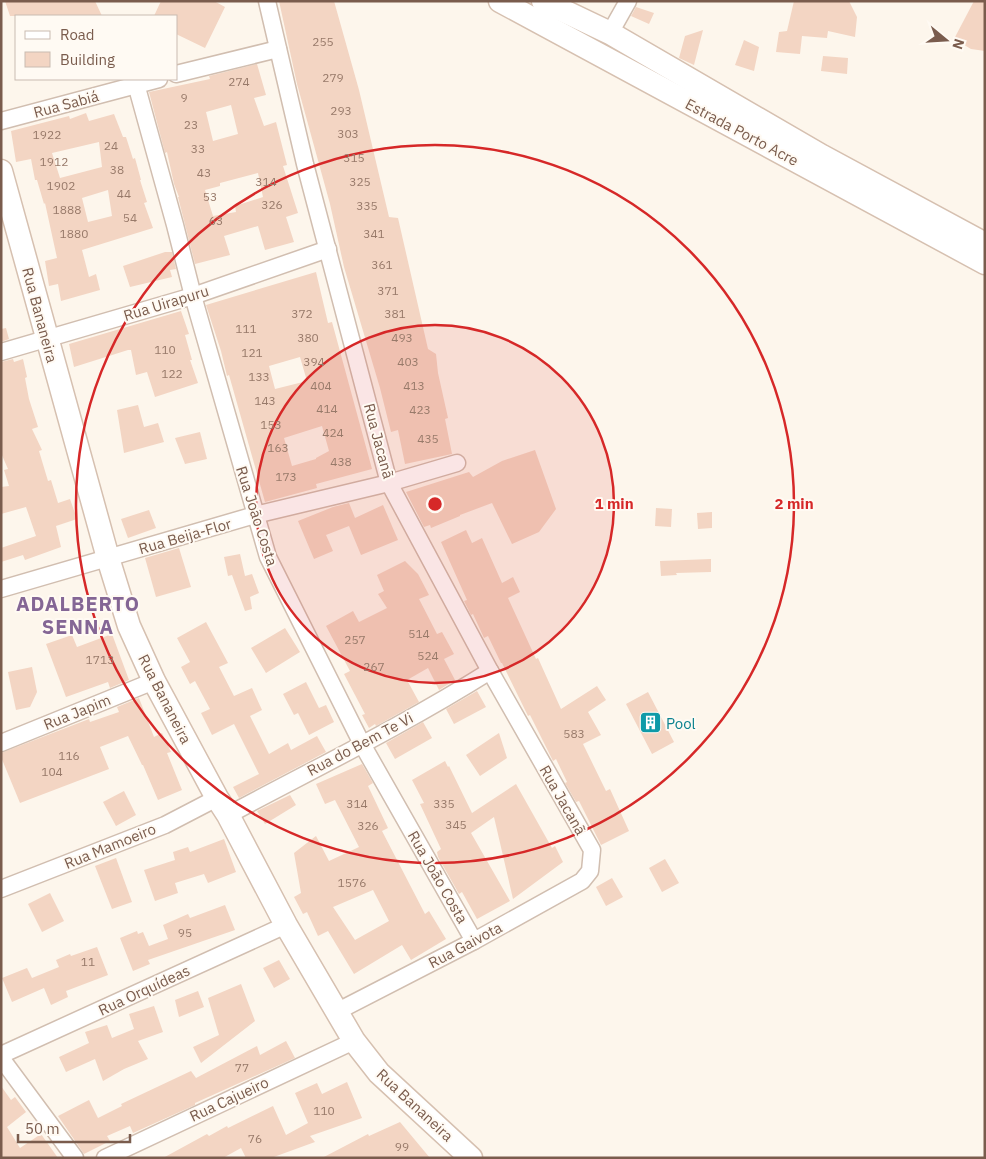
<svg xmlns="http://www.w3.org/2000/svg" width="986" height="1159" font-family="'IBM Plex Sans',sans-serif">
  <rect width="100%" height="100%" fill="#fdf6ec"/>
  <g fill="#f3d5c3" fill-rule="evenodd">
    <path d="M5,1h90l7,15h-92z"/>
    <path d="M161,1h53l11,6 -20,41 -29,-14v-18h-22z"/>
    <path d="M279,1h55l25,89 30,127 9,1 30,131 8,5 2,19 10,45 -3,1 7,35 -47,10 -7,-34 -7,2 -11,-44 -36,-121 -14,-63 -33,-120z"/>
    <path d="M794,1h55l8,16 -2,20 -27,-6 -1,7 -25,-2 -2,18 -24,-2 3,-20 8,-1z"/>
    <path d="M974,1h11v50l-14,-2 -17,-10z"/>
    <path d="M636,7l18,6 -5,11 -18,-8z"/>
    <path d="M703,30l-9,35 -15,-7 6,-22z"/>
    <path d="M744,40l15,7 -5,24 -19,-6z"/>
    <path d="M823,56l25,2 -1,16 -26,-3z"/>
    <path d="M257,64l9,31 -12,3 10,28 12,-4 11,43 -4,1 15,47 -12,4 8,25 -29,8 -7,-24 -34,10 6,19 -35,9 -17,-67h1l-5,-13 -7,-32 -2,1 -16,-61 61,-13 -1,-3zM231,105l7,29 -25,7 -7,-29zM258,173l5,24 -28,9 1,6 -23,4 -8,-26 15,-4v-3z"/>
    <path d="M86,113l3,8 25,-7 9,23h3l7,22 2,-1 6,22h-1l7,22 -3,1 9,25 -71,22 7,27 7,-3 4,16 -39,11 -3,-17 -9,2 -4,-25 12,-3 -12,-55 -1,1 -7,-24h-2l-4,-21 -15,3 -5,-31 58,-15 1,3zM99,142l3,25 -42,11 -8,-25zM108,190l4,26 -24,6 -6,-24z"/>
    <path d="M165,252h7l4,17 -6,1 2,7 -42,10 -7,-21z"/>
    <path d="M316,272l12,51 4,-1 40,147 -56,15 1,4 -52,14 -36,-127 -2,1 -6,-25 -15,-46zM300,357l7,24 -32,8 -6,-23zM322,426l7,25 -13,7v1l-24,7 -8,-28z"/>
    <path d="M181,311l8,23 -4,1 7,25h-2l8,23 -43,14 -8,-25 -11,3 -5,-25h-3l-54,17 -5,-23z"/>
    <path d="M6,328l3,11 -8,3v-13z"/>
    <path d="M13,359l1,3 9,-3 4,18 -2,1 4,21 9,28 -6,2 10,21 -3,1 9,30 3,-1 7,23 12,-4 7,20 -21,7 5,21 -36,13 -2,-5 -22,7v-14l35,-12 -10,-29 -25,7v-27l8,-1 -5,-16 4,-1 -7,-16v-91z"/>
    <path d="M138,405l6,22 14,-4 6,19 -40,11 -7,-43z"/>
    <path d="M200,432l7,27 -22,5 -10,-26z"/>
    <path d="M535,450l21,59 -17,23 -27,12 -20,-41 -32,12v1l-29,12 -1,-3 -6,2 -18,-35 63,-20 4,5 29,-16z"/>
    <path d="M349,503l6,15 28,-13 15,35 -37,15 -12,-29 -23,9 7,16 -19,8 -16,-38 35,-14z"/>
    <path d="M656,508l16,1 -1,18 -16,-1z"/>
    <path d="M149,510l7,18 -28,10 -7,-19z"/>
    <path d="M712,512v16l-14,1 -1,-16z"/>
    <path d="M466,530l6,13 10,-5 20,45 11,-6 7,15 -12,6 28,61 2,-1 23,51 36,-23 9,14 -18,12 13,23 -18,9 23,47 4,-2 19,42 -28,14 -22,-44 -3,1 -11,-19 2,-1 -11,-23 -3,2 -23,-46 -2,1 -26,-53h-1l-13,-27 -4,2 -11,-24 -2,1 -7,-14 3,-1 -26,-58z"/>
    <path d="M179,548l12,39 -35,10 -11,-39z"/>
    <path d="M240,554l5,22 7,-2 7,19 -9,4 2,12 -7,2 -13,-36 -4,1 -4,-19z"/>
    <path d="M711,559v13l-35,1 1,2 -16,1 -1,-15z"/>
    <path d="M405,561l13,13 11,21 -10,4 18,35 5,-2 12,22 -10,5 11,21 -16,10 -11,-22 -21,12 12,22 -43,24 -1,-2 -6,4 -7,-13 3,-1 -21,-40 6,-3 -24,-45 27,-15 6,11 28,-14 -9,-14 6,-3 -7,-16z"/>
    <path d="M206,622l22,41 -9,4 15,29 18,-8 10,22 -12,6 19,38 19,-11 3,7 26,-14 9,16 -87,46 -6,-11 26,-13 -25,-50 -22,11 -11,-22 9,-4 -15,-28 -5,3 -9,-17 9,-5 -13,-24z"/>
    <path d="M285,628l15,24 -34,21 -15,-25z"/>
    <path d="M112,634l17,46 -19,8 -2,-6 -42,15 -20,-53 26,-9 5,12z"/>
    <path d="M32,667l5,25 -7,15 -14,3 -8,-38z"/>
    <path d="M306,682l13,26 7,-3 8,17 -25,13 -11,-22 -4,2 -11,-21z"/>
    <path d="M477,691l9,16 -32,17 -8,-15z"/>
    <path d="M648,692l26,50 -22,12 -26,-50z"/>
    <path d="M139,698l15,39 8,-4 9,19 -4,1 15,37 -24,10 -15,-35h-1l-14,-29 -28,11 9,22 -89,34 -19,-46v-4l88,-34 1,3 29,-10 -2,-5z"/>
    <path d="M423,722l9,16 -37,21 -9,-16z"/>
    <path d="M499,733l8,25 -27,18 -14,-21z"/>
    <path d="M445,761l3,6 1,-1 23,47 44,-29 36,64 3,-2 8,16 -50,37 -19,-82 -23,16 39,68 -33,18 -15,-27 -3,2 -21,-37 -1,-5 4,-3 -21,-45 4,-1 -12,-23z"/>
    <path d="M362,764l11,19 -5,3 20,42 -6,3 43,83 4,-3 17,28 -35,21 -9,-15 -48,29 -26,-43 -10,5 -11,-24 -4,2 -9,-17 7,-4 -7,-40 22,-17 13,25 30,-14 -24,-47 -10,4 -9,-20zM373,890l16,31 -34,19 -22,-33z"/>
    <path d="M124,791l12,24 -20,11 -13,-24z"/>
    <path d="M290,795l6,10 -31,19 -8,-13z"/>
    <path d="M224,839l12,33 -28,11 -4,-9 -29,9 3,10 -23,8 -11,-31 31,-10 -2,-8 15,-5 2,5z"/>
    <path d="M116,858l16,44 -20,7 -17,-43z"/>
    <path d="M665,859l14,24 -17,9 -13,-24z"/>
    <path d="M612,878l11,19 -17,9 -10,-19z"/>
    <path d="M50,893l14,28 -22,11 -14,-28z"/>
    <path d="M225,905l10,25 -87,30 2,4 -17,7 -13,-33 17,-7 1,3 5,-2 6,14 19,-7 -5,-14 25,-11 2,4z"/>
    <path d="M97,947l11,28 -42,16 2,6 -17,8 -7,-17 -32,14 -10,-24 25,-10 5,10 27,-11 -3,-7 14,-6 1,2z"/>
    <path d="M279,960l11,19 -16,9 -11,-20z"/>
    <path d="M241,984l14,37 -54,42 -8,-16 26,-12 -11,-37z"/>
    <path d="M198,991l6,16 -25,10 -4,-17z"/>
    <path d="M154,1006l9,26 -25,9 10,18 -24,10 -21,12 -8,-22 -29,13 -7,-15 30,-14 -4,-11 22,-7 5,13 22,-9 -5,-15z"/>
    <path d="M286,1041l9,17 -100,45v2l-62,28 -3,-7 -23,10 3,5 -26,13 -26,-38 31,-16 9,18 24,-12 -1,-2 70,-33 5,7 61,-32 3,9z"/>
    <path d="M347,1082l15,36 -52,18 5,6 -44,16h-25l-5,-10 -18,10h-60l44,-24 2,2 18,-10 1,2 45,-22 13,29 22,-12 -13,-30 22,-10 5,11z"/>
    <path d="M1,1086l10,14 4,-3 11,15 -19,15 13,21 21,-14 17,24h-57z"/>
    <path d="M400,1122l30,36h-108l46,-24 1,2z"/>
  </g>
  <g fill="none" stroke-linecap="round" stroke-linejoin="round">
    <defs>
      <g id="street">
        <path d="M267,1l38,163 84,319 101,188 102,179 -2,21 -8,10 -108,60 -138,71"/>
        <path d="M610,33l18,-32"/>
        <path d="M176,74l102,-25"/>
        <path d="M136,84l39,141 18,71 75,261 94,187 112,197"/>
        <path d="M1,121l158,-42"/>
        <path d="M1,352l192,-56 135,-47"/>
        <path d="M1,589l254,-74 134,-32 68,-20"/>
        <path d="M1,743l153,-62"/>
        <path d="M228,815c88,-47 178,-91 262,-144"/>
        <path d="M1,889l164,-64 52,-27"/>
        <path d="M1,1055l285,-130"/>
        <path d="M1,1058l74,100"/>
        <path d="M105,1158l249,-117"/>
      </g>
      <g id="secondary">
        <path d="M500,1l485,262"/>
        <path d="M543,1l67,32 212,123 163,88"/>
        <path d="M1,171l107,387 21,68 25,55 63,117 11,17 58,110 68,116 25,32 92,85"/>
      </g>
    </defs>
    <use href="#street" stroke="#d1beb0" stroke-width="19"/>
    <use href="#secondary" stroke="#d6c0b0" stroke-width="25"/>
    <use href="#street" stroke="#fff" stroke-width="16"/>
    <use href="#secondary" stroke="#fff" stroke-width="22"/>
  </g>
  <circle cx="435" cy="504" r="179" fill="#d62828" fill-opacity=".12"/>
  <g fill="none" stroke="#d62828" stroke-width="2.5">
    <circle cx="435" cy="504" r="179"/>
    <circle cx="435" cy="504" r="359"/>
  </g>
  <defs>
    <symbol id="building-square" viewBox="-11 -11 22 22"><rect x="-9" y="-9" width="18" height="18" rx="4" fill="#0f9aa8" stroke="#fffaf3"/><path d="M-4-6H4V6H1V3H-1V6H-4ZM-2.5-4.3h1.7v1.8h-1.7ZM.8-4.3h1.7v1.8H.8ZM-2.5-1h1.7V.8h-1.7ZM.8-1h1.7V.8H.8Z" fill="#fff"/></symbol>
  </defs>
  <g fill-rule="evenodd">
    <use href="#building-square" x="638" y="710" width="25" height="25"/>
  </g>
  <g text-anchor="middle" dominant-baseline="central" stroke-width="4" stroke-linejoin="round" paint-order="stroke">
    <g font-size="12" fill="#987a6a">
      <text x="323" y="41">255</text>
      <text x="333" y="77">279</text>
      <text x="239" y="81">274</text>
      <text x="184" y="97">9</text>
      <text x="341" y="110">293</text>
      <text x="191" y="124">23</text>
      <text x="348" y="133">303</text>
      <text x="47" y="134">1922</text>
      <text x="111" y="145">24</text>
      <text x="198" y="148">33</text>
      <text x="354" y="157">315</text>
      <text x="54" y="161">1912</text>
      <text x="117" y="169">38</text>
      <text x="204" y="172">43</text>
      <text x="266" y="181">314</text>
      <text x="360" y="181">325</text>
      <text x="61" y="185">1902</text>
      <text x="124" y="193">44</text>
      <text x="210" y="196">53</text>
      <text x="272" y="204">326</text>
      <text x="367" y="205">335</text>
      <text x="67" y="209">1888</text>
      <text x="130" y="217">54</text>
      <text x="216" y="220">63</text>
      <text x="74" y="233">1880</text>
      <text x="374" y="233">341</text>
      <text x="382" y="264">361</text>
      <text x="388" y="290">371</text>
      <text x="302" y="313">372</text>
      <text x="395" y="313">381</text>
      <text x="246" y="328">111</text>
      <text x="308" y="337">380</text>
      <text x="402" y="337">493</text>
      <text x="165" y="349">110</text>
      <text x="252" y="352">121</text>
      <text x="314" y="361">394</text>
      <text x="408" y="361">403</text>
      <text x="172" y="373">122</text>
      <text x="259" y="376">133</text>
      <text x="321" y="385">404</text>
      <text x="414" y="385">413</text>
      <text x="265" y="400">143</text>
      <text x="327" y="408">414</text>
      <text x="420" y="409">423</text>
      <text x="271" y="424">153</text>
      <text x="333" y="432">424</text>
      <text x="428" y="438">435</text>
      <text x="278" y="447">163</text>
      <text x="341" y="461">438</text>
      <text x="286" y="476">173</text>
      <text x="419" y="633">514</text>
      <text x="355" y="639">257</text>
      <text x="428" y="655">524</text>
      <text x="100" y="659">1713</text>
      <text x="374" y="666">267</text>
      <text x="574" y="733">583</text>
      <text x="69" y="755">116</text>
      <text x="52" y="771">104</text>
      <text x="357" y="803">314</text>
      <text x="444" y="803">335</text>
      <text x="456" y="824">345</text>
      <text x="368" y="825">326</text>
      <text x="352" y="882">1576</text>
      <text x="185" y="932">95</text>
      <text x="88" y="961">11</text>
      <text x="242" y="1067">77</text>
      <text x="324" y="1110">110</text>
      <text x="255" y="1138">76</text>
      <text x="402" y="1146">99</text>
    </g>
    <g font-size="15" fill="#7a5c4d" stroke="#fffaf3">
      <text transform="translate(66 104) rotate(-15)">Rua Sabiá</text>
      <text transform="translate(742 132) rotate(28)">Estrada Porto Acre</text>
      <text transform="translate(166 303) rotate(-17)">Rua Uirapuru</text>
      <text transform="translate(40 315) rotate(75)">Rua Bananeira</text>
      <text transform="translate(379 441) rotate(75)">Rua Jacanã</text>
      <text transform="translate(257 516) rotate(72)">Rua João Costa</text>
      <text transform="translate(185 536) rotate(-16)">Rua Beija-Flor</text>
      <text transform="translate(165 699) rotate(63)">Rua Bananeira</text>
      <text transform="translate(77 712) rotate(-22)">Rua Japim</text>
      <text transform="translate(360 744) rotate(-28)">Rua do Bem Te Vi</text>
      <text transform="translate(563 800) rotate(60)">Rua Jacanã</text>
      <text transform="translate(110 846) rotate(-22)">Rua Mamoeiro</text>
      <text transform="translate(438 877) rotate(60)">Rua João Costa</text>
      <text transform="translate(465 945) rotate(-28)">Rua Gaivota</text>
      <text transform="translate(144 990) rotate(-25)">Rua Orquídeas</text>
      <text transform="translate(229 1099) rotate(-25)">Rua Cajueiro</text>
      <text transform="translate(415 1105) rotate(43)">Rua Bananeira</text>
    </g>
    <g font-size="15" fill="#0d838f" stroke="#fffaf3" text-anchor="start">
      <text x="666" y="723">Pool</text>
    </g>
    <g font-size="20" font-weight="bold" letter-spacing="1" fill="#846695" stroke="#fffaf3">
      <text x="78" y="603">ADALBERTO<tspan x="78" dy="23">SENNA</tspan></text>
    </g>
  </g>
  <circle cx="435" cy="504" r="8" fill="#d62828" stroke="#fffaf3" stroke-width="2.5"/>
  <g font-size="15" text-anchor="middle" font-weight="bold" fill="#d62828" stroke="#fffaf3" stroke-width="4" stroke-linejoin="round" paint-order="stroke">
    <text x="614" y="509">1 min</text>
    <text x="794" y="509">2 min</text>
  </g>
  <rect width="986" height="1159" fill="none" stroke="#7a5c4d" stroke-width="5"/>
  <rect x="15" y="15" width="162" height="65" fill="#fffaf3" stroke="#cabbb1"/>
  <rect x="25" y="31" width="25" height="8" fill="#ffffff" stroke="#cabbb1"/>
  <text x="60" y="40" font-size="15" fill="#7a5c4d">Road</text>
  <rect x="25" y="52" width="25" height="15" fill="#f3d5c3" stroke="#cabbb1"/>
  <text x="60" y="65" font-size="15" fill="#7a5c4d">Building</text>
  <g transform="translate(946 40) rotate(108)" stroke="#fffaf3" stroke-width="4" paint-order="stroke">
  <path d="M0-4L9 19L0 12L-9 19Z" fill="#7a5c4d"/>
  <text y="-8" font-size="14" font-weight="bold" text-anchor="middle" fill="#7a5c4d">N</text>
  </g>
  <path d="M18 1134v8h112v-8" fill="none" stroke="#7a5c4d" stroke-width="2.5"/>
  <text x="25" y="1134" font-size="15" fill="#7a5c4d" stroke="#fffaf3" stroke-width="4" paint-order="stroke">50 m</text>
</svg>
